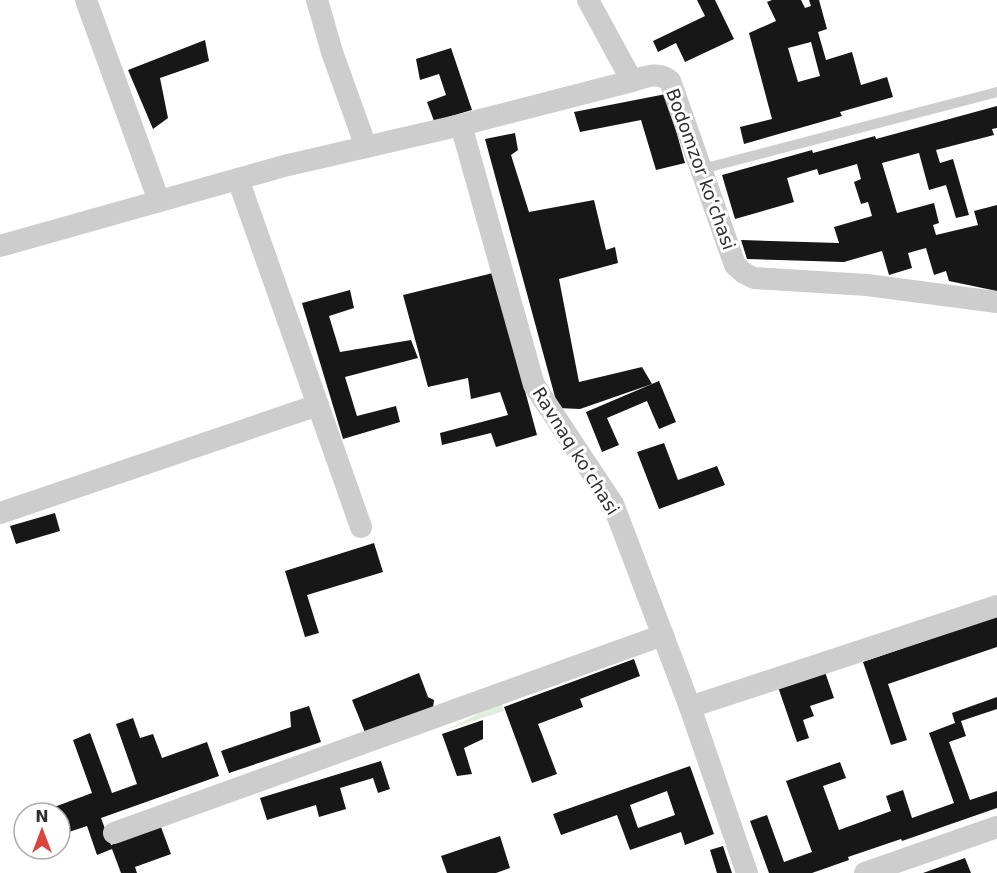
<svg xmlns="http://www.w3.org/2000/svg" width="997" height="873" font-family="'DejaVu Sans',sans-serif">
  <rect width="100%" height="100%" fill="#fff"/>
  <path fill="#e4ecdf" d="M502,702l2,9 -58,19z"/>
  <g fill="#171717" fill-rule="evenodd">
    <path d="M697,0h18l19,39 -49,23 -9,-19 -18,9 -5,-11 52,-25z"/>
    <path d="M772,0h29l4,8 6,-2 -2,-6h10l8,29 -9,3 8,28 26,-8 9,33 26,-8 6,20 -53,15 2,4 -98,28 -4,-17 32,-8 -23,-86 27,-12 -9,-19zM811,42l9,34 -22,6 -10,-34z"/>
    <path d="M205,40l4,21 -49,17 8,40 -15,11 -25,-59z"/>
    <path d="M451,48l21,62 -38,11 -7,-19 19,-7 -7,-21 -19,6 -4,-21z"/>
    <path d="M666,94l19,69 -29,7 -15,-50 -61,12 -6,-20z"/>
    <path d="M997,106v22l-5,1 2,6 -58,15 4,13 13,-4 16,56 -13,3 -10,-33 -17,5 -10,-37 -37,10 15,50 37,-10 5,20 -6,2 3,10 42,-10 -4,-14 23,-6v86l-48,-10 -3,-10 -12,4 -8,-27 -18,5 4,15 -23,7 -7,-24 -38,11 -97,-3 -6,-19 98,3 -5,-16 38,-11 -4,-14 -7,2 -7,-22 7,-3 -4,-15 -38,11 -2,-6 -30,9 7,24 -59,17 -13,-44 90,-25 1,3 62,-17 1,3z"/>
    <path d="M515,133l3,17 -7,5 18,57 65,-12 12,50 9,-3 3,16 -59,16 20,103 63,-15 10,17 -72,25 -22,-1 -73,-269z"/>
    <path d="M493,273l44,162 -41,12 -5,-14 -49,12 -2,-12 68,-18 -8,-23 -29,7 -3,-21 -40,9 -25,-92z"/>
    <path d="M350,290l4,18 -25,8 11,36 71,-12 7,18 -73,19 12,39 39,-10 4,16 -57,17 -41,-136z"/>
    <path d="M659,381l17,41 -17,7 -12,-28 -40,17 12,27 -17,7 -16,-40z"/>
    <path d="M664,443l14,37 39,-14 8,19 -66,24 -22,-57z"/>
    <path d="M55,513l5,18 -44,13 -6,-18z"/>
    <path d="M374,543l9,29 -76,23 12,38 -14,4 -20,-66z"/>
    <path d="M997,616v31l-109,37 19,56 -16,5 -28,-83z"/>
    <path d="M634,659l6,17 -60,23 3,8 -45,17 19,50 -25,9 -28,-76z"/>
    <path d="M825,672l9,26 -24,8 4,10 -11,4 6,18 -12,4 -19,-55z"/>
    <path d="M419,673l9,24 6,3 -1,8 -67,27 -14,-35z"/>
    <path d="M997,697v12l-36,12 5,15 -17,6 21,58 27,-9v17l-95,33 -1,-2 -53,18 1,3 -37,13h-43l-19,-52 17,-6 17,47 28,-10 -26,-71 54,-19 6,16 -23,8 16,44 52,-19 -5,-15 17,-6 9,28 42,-15 -25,-70 26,-10 -3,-10z"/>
    <path d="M309,706l12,36 -92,31 -8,-22 70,-24 -1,-15z"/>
    <path d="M133,718l7,20 13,-4 9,24 45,-16 12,34 -118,42 10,27 50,-18 10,27 -36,13 2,6h-16l-9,-24 -15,6 -10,-29 -27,9v-22h-22l54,-20 -19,-53 17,-7 22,60 25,-9 -21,-60z"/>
    <path d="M483,720v19l-19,9 8,26 -15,2 -15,-42z"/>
    <path d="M381,761l9,28 -12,4 -5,-15 -33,10 6,21 -27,8 -3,-12 -49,15 -7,-22z"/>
    <path d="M690,766l24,68 -29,11 -4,-13 -51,18 -13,-35 -56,20 -8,-21zM667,791l8,24 -37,13 -8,-23z"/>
    <path d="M500,836l10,32 -14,5h-49l-6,-17z"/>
    <path d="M723,846l9,27h-15l-7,-23z"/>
    <path d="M965,858l6,15h-48z"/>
  </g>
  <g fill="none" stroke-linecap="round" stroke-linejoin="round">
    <path stroke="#cdcdcd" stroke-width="10" d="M702,169l295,-77"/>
    <g stroke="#cdcdcd" stroke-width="22">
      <path d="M86,0l73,201"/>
      <path d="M317,0l15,52 34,95"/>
      <path d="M588,0l44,81c13,-4 27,-10 38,0l65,184 9,8 10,5 113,7 130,17"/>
      <path d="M461,125l73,260 79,119 77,203 57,166"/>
      <path d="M238,179l123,348"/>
      <path d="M0,246l284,-80 177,-41 171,-44"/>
      <path d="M0,513l318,-108"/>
      <path d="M690,707l307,-101"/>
      <path d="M114,833l549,-198"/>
      <path d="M865,873l132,-46"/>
    </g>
  </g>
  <g text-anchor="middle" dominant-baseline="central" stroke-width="6" stroke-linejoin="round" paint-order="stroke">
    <g font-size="18" fill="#303030" stroke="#fff">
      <text transform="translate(701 169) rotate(70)">Bodomzor koʻchasi</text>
      <text transform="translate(576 451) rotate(58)">Ravnaq koʻchasi</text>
    </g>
  </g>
  <g transform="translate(42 831)"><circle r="28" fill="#ffffff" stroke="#acacac" stroke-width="1.5"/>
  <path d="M0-4.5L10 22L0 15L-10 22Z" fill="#da463f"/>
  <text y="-9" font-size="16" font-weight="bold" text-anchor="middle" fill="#303030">N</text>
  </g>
</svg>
